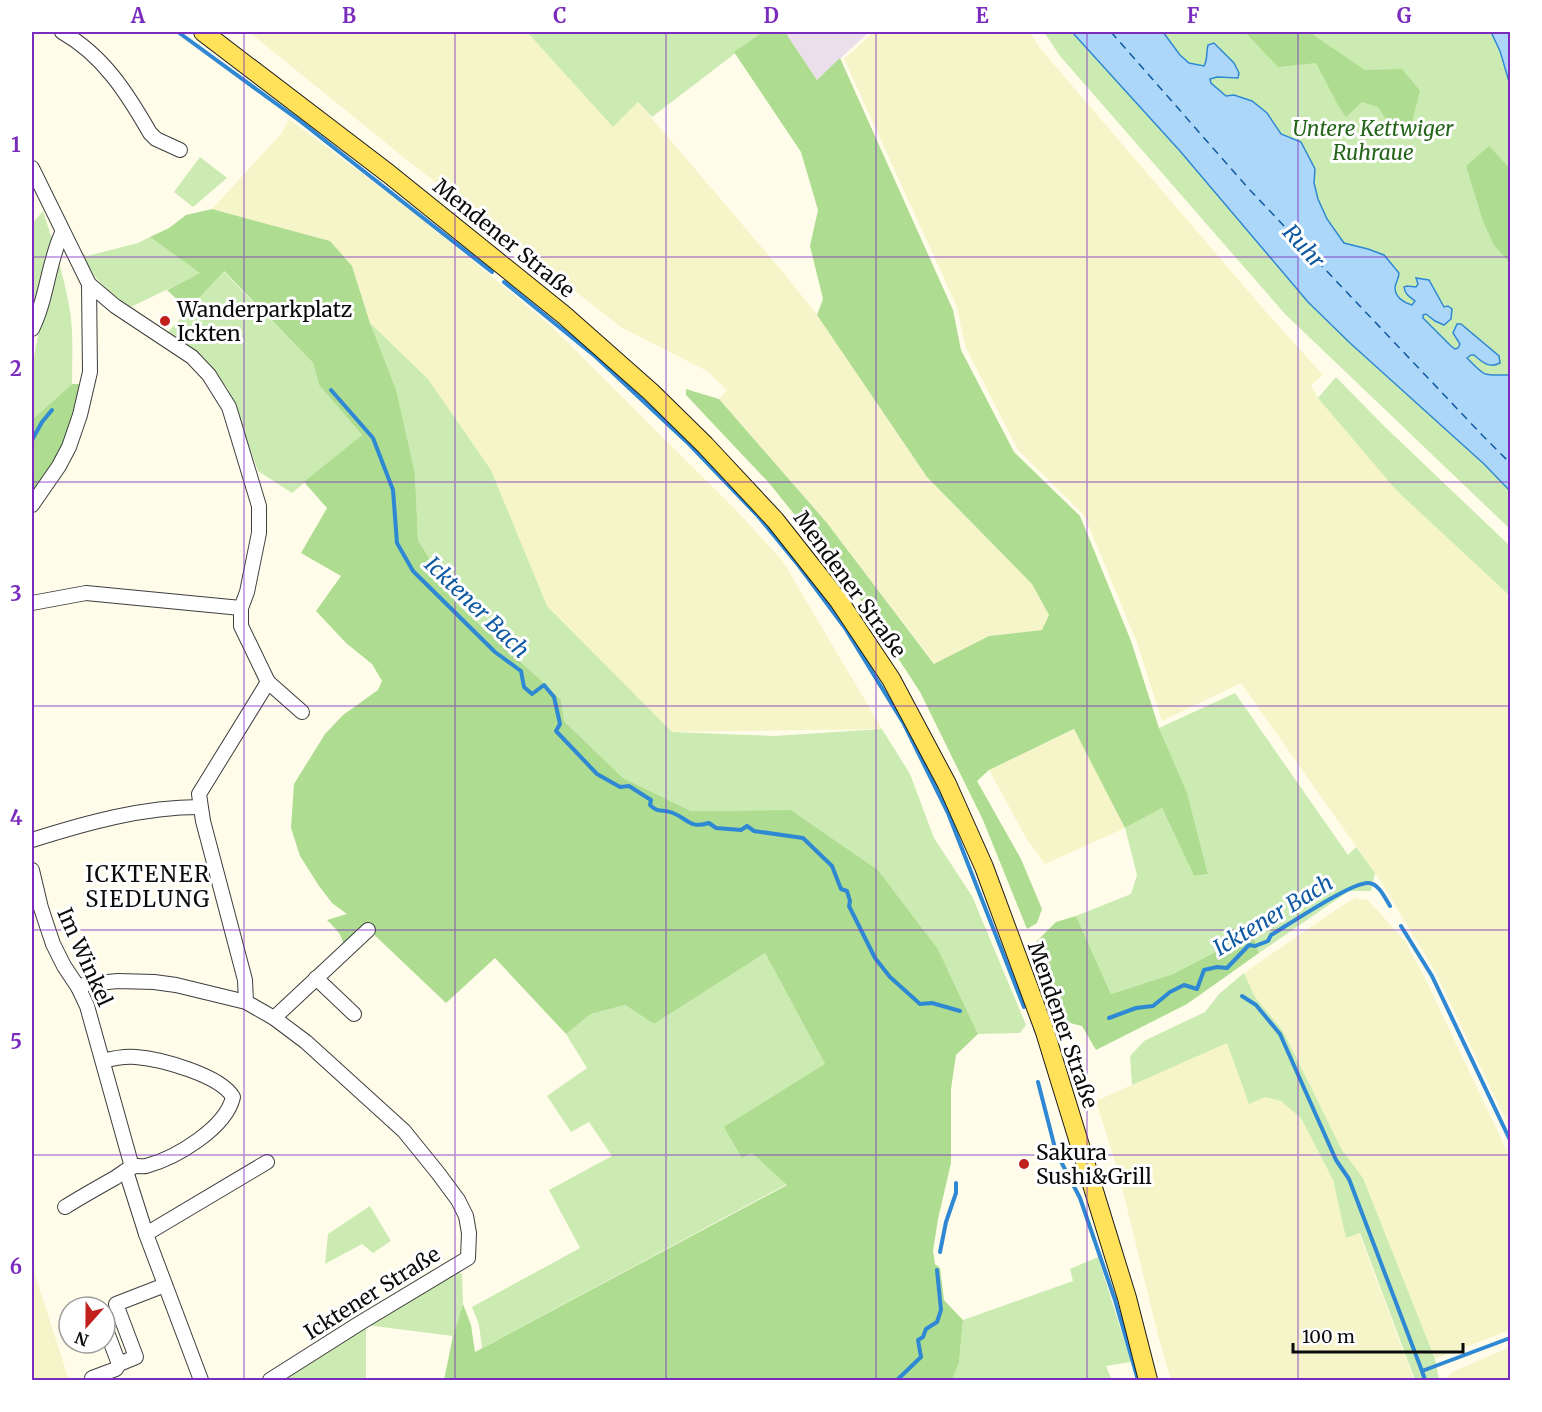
<svg xmlns="http://www.w3.org/2000/svg" width="1542" height="1412" font-family="Merriweather,serif">
  <rect width="100%" height="100%" fill="#fffcea"/>
  <path fill="#eadfeb" d="M785,32h84l-52,48z"/>
  <g fill="#f6f5c9">
    <path d="M249,32h278l86,95 25,-25 149,175 30,38 110,162 105,107 17,31 -7,15 -53,6 -54,28 -108,-141 -108,-124 8,-9 -20,-19 -85,-43 -214,-167z"/>
    <path d="M874,32h156l9,15 228,266 56,62 -12,10 7,13 79,93 113,105v533l-74,-156 -55,-91 -140,-199 -79,38 -26,-81 -52,-125 -66,-65 -53,-104 -8,-39 -113,-248z"/>
    <path d="M289,119l123,92 138,114 186,185 46,50 100,169 -210,3 -125,-126 -56,-136 -63,-91 -58,-56 -18,-57 -22,-25 -118,-32 69,-75z"/>
    <path d="M1075,729l50,99 -80,36 -19,-26 -37,-68z"/>
    <path d="M1355,898l13,2 37,41 20,37 85,179v173l-75,29 -72,-181 -21,-28 -59,-119 -28,-34 -11,-24 93,-64z"/>
    <path d="M1227,1042l22,62 16,-7 16,4 20,17 32,62 13,58 13,-5 55,147h-243l-14,-48 -39,-161 -22,-70z"/>
    <path d="M32,1254l3,21 34,105h-37z"/>
    <path d="M1510,1347v33h-64v-2l8,-7z"/>
  </g>
  <g fill="#ccebb2">
    <path d="M527,32h236l-111,85 -14,-15 -25,25z"/>
    <path d="M1044,32h28l108,119 128,151 42,41 134,121 26,27v38l-225,-215 -225,-258z"/>
    <path d="M1130,32h380v411z"/>
    <path d="M200,157l27,21 -34,29 -19,-15z"/>
    <path d="M43,211c10,31 20,62 26,94 5,25 3,53 3,79l-40,36v-52l7,-38 -7,-3v-103z"/>
    <path d="M150,237l51,36 -70,34 -20,-14 -16,-16 -15,-25 7,4 51,-13z"/>
    <path d="M223,271l90,92 6,22 43,50 -70,58 -34,-22 -30,-82 -27,-34 -33,-23z"/>
    <path d="M370,323l58,56 63,91 56,136 125,126 102,4 108,-7 28,45 24,64 38,58 54,129 -6,8 -42,1 -40,-85 -60,-79 -87,-60 -100,1 -68,-33 -59,-57 -3,-21 -16,-16 -87,-79 -40,-65 -3,-66z"/>
    <path d="M1336,377l47,48 127,121v50l-113,-105 -79,-93z"/>
    <path d="M1235,693l113,162 8,-8 19,26 -4,18h-22l-90,62 -7,-20 -79,41 -62,20 -35,-78 55,-22 6,-19 -12,-47 37,-20 32,68 14,-2 -21,-80 -28,-66z"/>
    <path d="M765,953l60,111 -82,94 9,-5 35,31 -305,164 -3,-23 -7,-18 108,-59 -31,-58 63,-34 -23,-34 -18,10 -24,-36 40,-28 -21,-34 25,-20 34,-9 29,19z"/>
    <path d="M1244,973l11,24 28,34 59,119 21,28 72,181 4,21h-24l-55,-147 -14,5 -13,-58 -32,-62 -20,-17 -16,-4 -16,7 -22,-61 -95,42 -2,-29 14,-15 61,-29 14,-18z"/>
    <path d="M370,1206l21,35 -18,12 -11,-9 -37,20 3,-30z"/>
    <path d="M1098,1257l33,105 -25,4 6,14h-160l7,-17 4,-43 110,-39 -3,-12z"/>
    <path d="M457,1271l5,3 1,30 -10,32 -87,-11v55h-88l88,-55z"/>
  </g>
  <g fill="#aedc90">
    <path d="M763,32h22l32,48 23,-22 113,252 8,40 53,102 66,64 51,125 28,87 28,65 21,81 -14,2 -32,-68 -37,20 -51,-99 -85,41 -12,11 44,78 21,50 -5,14 -10,6 -44,-109 -63,-128 -70,-108 -80,-100 -84,-89v-6l33,10 108,124 107,141 55,-28 53,-6 7,-15 -17,-31 -105,-107 -110,-162 6,-16 -13,-53 8,-36 -17,-58 -67,-100z"/>
    <path d="M1245,32h64l56,38 37,-1 18,22 -8,31 -22,3 -12,-18 -16,-5 -16,15 -8,-12 -22,-42 -38,4z"/>
    <path d="M1489,146l21,23v94l-16,-18 -11,-24 -17,-55z"/>
    <path d="M212,209l118,32 22,25 18,57 26,67 19,84 3,66 40,65 87,79 16,16 3,21 59,57 68,33 100,-1 87,60 60,79 40,85 -22,21 -5,34v74l-13,56 -5,32 2,13 5,4 4,32 19,20 -4,43 -7,17h-508l9,-44 10,-32 8,21 4,27 312,-167 -35,-32 -10,5 -18,-31 101,-63 -60,-111 -111,71 -29,-19 -34,9 -25,20 -71,-76 -49,45 -81,-77 -22,21c1,-12 -8,-18 -16,-27l20,-6 -15,-11 -13,-17 -19,-30 -9,-28 3,-44 31,-50 18,-19 35,-25 4,-9 -10,-17 -26,-21 -30,-32 25,-35 -40,-23 26,-45 -23,-26 58,-47 -43,-50 -6,-22 -89,-92 -36,39 -21,-20 33,-17 -50,-36 19,-9 17,-13z"/>
    <path d="M72,384h8l-15,57 -18,34 -15,19v-74z"/>
    <path d="M1076,916l35,78 62,-20 79,-41 7,20 -72,51 -91,46 -14,-24 -24,-6 -25,-75 23,-23z"/>
  </g>
  <g fill="#acd7f9" stroke="#2f88d4" stroke-width="1.5">
    <path d="M1072,32h91l17,23 9,8 15,3c4,-7 2,-14 4,-21l6,-2 20,20 5,10 -1,5 -21,-1 -7,2 1,4 15,13 8,-1 18,6 15,12 14,21 20,8 14,27 -1,14 4,16 9,20 17,24 24,6 16,6 15,18c0,6 -4,10 -4,15 0,9 9,15 17,17l3,-4c-5,-4 -10,-6 -11,-14l3,-1 9,1 2,-3 -2,-6 13,2 15,27 4,-1 4,3 -1,10 -7,6 -9,-4 -9,-7 -3,1v3l28,28 4,3 3,-1 2,-4 -7,-11 4,-9h4l38,32 1,7c-11,6 -18,-1 -26,-8h-3l-4,3c20,20 15,17 43,17v116l-26,-27 -134,-121 -42,-41 -128,-151z"/>
    <path d="M1491,32h19v53l-10,-34z"/>
  </g>
  <g fill="none" stroke-linecap="round" stroke-linejoin="round">
    <g stroke="#2f88d4" stroke-width="4">
      <path d="M178,32l122,89 192,151"/>
      <path d="M504,282l92,75 93,87 69,72 41,50 46,62 59,96 44,89 76,194"/>
      <path d="M331,390l42,48 20,52 4,53 16,28 82,81 26,19 3,16 8,7 12,-9 10,12 6,27 -4,7 41,43 23,13 9,-1 22,14 -1,5c7,8 14,4 23,8 15,6 17,16 36,10l7,5 25,2 6,-4 7,5 49,7 29,28 9,23 6,2 3,10 -1,5 26,52 15,19 30,27 12,-1 28,8"/>
      <path d="M32,440l10,-18 10,-12"/>
      <path d="M1401,926l31,50 78,164"/>
      <path d="M1242,996l14,9 24,29 56,126 13,19 73,192 88,-33"/>
      <path d="M1109,1018l27,-10 17,-2 17,-14 14,-7 13,4 7,-19 13,-3 10,1 22,-23 6,1 13,-5 3,-6c17,-10 82,-54 98,-52 10,1 16,15 21,23"/>
      <path d="M1038,1082l18,70 24,46 35,102 23,80"/>
      <path d="M940,1252l6,-30 10,-29v-10"/>
      <path d="M1422,1371l3,9"/>
      <path d="M897,1380l24,-23 -3,-17 5,-3 3,-8 11,-7 4,-12 -4,-40"/>
    </g>
    <path stroke="#0f59a2" stroke-width="1.5" stroke-dasharray="8 6" stroke-linecap="butt" d="M1111,32l138,157 234,247 27,27"/>
    <defs>
      <g id="minor">
        <path d="M62,32c41,23 65,61 88,101l6,6 24,11"/>
        <path d="M32,168l57,116 26,22 77,51 17,18 20,32 30,99v27l-12,59 -6,16v18l27,56 -69,112 4,27 42,159 1,22"/>
        <path d="M32,329c15,-30 16,-66 30,-96"/>
        <path d="M32,505l27,-39 10,-19 11,-32 10,-43 -1,-88"/>
        <path d="M32,603l54,-10 155,15"/>
        <path d="M268,682l34,30"/>
        <path d="M32,840c54,-17 110,-33 168,-33"/>
        <path d="M32,870l9,38 12,36 11,22 14,21 9,19 45,161"/>
        <path d="M316,978l38,36"/>
        <path d="M78,987l9,-3 31,-3 36,1 22,3 70,17 28,16 32,24 98,89 34,42 20,27 8,16 3,17 -1,25 -108,65 -90,57"/>
        <path d="M274,1018l94,-88"/>
        <path d="M126,1171l20,63 55,146"/>
        <path d="M65,1207c16,-10 32,-19 48,-28 6,-3 13,-10 20,-12 4,-2 9,0 13,-1 30,-8 80,-38 87,-69 -13,-22 -72,-38 -97,-40 -12,-1 -22,1 -33,4"/>
        <path d="M146,1234l121,-72"/>
        <path d="M105,1327l14,37"/>
        <path d="M92,1378l24,-9 3,-5 17,-7 -20,-53 49,-19"/>
      </g>
      <path id="major" d="M203,32l186,142 175,141 87,77 54,53 70,75 64,81 52,78 56,105 37,83 61,165 82,266 21,82"/>
    </defs>
    <use href="#minor" stroke="#3e3e3e" stroke-width="16"/>
    <use href="#major" stroke="#1c1c1c" stroke-width="20"/>
    <use href="#minor" stroke="#fff" stroke-width="14"/>
    <use href="#major" stroke="#ffe15a" stroke-width="18"/>
  </g>
  <path fill="none" stroke="#7b2cbf" stroke-width="1.5" stroke-opacity="0.55" d="M244,32v1348M455,32v1348M666,32v1348M876,32v1348M1087,32v1348M1298,32v1348M32,257h1478M32,482h1478M32,706h1478M32,930h1478M32,1155h1478"/>
  <g fill="#c1201d" stroke="#fff" stroke-width="2">
    <circle cx="165" cy="321" r="6"/>
    <circle cx="1024" cy="1164" r="6"/>
  </g>
  <g text-anchor="middle" dominant-baseline="central" stroke-width="6" stroke-linejoin="round" paint-order="stroke">
    <g font-size="21" font-style="italic" fill="#246519" stroke="#fff">
      <text x="1373" y="128">Untere Kettwiger<tspan x="1373" dy="24">Ruhraue</tspan></text>
    </g>
    <g font-size="21" fill="#0b0b0b" stroke="#fff">
      <text transform="translate(504 238) rotate(39)">Mendener Straße</text>
      <text transform="translate(850 584) rotate(54)">Mendener Straße</text>
      <text transform="translate(85 957) rotate(66)">Im Winkel</text>
      <text transform="translate(1063 1025) rotate(71)">Mendener Straße</text>
      <text transform="translate(372 1293) rotate(-32)">Icktener Straße</text>
    </g>
    <g font-size="21" fill="#0b0b0b" stroke="#fff" text-anchor="start">
      <text x="177" y="309">Wanderparkplatz<tspan x="177" dy="24">Ickten</tspan></text>
      <text x="1036" y="1152">Sakura<tspan x="1036" dy="24">Sushi&amp;Grill</tspan></text>
    </g>
    <g font-size="22" font-style="italic" fill="#0f59a2" stroke="#fff">
      <text transform="translate(1304 246) rotate(48)">Ruhr</text>
      <text transform="translate(477 607) rotate(44)">Icktener Bach</text>
      <text transform="translate(1273 915) rotate(-31)">Icktener Bach</text>
    </g>
    <g font-size="22" letter-spacing="1.5" fill="#0b0b0b" stroke="#fff">
      <text x="148" y="874">ICKTENER<tspan x="148" dy="25">SIEDLUNG</tspan></text>
    </g>
  </g>
  <rect width="1542" height="1412" fill="none" stroke="#ffffff" stroke-width="66"/>
  <g transform="translate(87 1325) rotate(201)"><circle r="28" fill="#ffffff" stroke="#9d9d9d" stroke-width="1.5"/>
  <path d="M0-4.5L10 22L0 15L-10 22Z" fill="#c1201d"/>
  <text y="-9" font-size="16" font-weight="bold" text-anchor="middle" fill="#0b0b0b">N</text>
  </g>
  <path d="M1293 1343v9h170v-9" fill="none" stroke="#0b0b0b" stroke-width="3"/>
  <text x="1302" y="1343" font-size="18" fill="#0b0b0b" stroke="#ffffff" stroke-width="4.5" paint-order="stroke">100 m</text>
  <rect x="33" y="33" width="1476" height="1346" fill="none" stroke="#7b2cbf" stroke-width="2"/>
  <g font-size="20" text-anchor="middle" font-weight="bold" fill="#7b2cbf">
    <text x="138" y="23">A</text>
    <text x="349" y="23">B</text>
    <text x="560" y="23">C</text>
    <text x="771" y="23">D</text>
    <text x="982" y="23">E</text>
    <text x="1193" y="23">F</text>
    <text x="1404" y="23">G</text>
    <text x="16" y="152">1</text>
    <text x="16" y="376">2</text>
    <text x="16" y="601">3</text>
    <text x="16" y="825">4</text>
    <text x="16" y="1049">5</text>
    <text x="16" y="1274">6</text>
  </g>
</svg>
